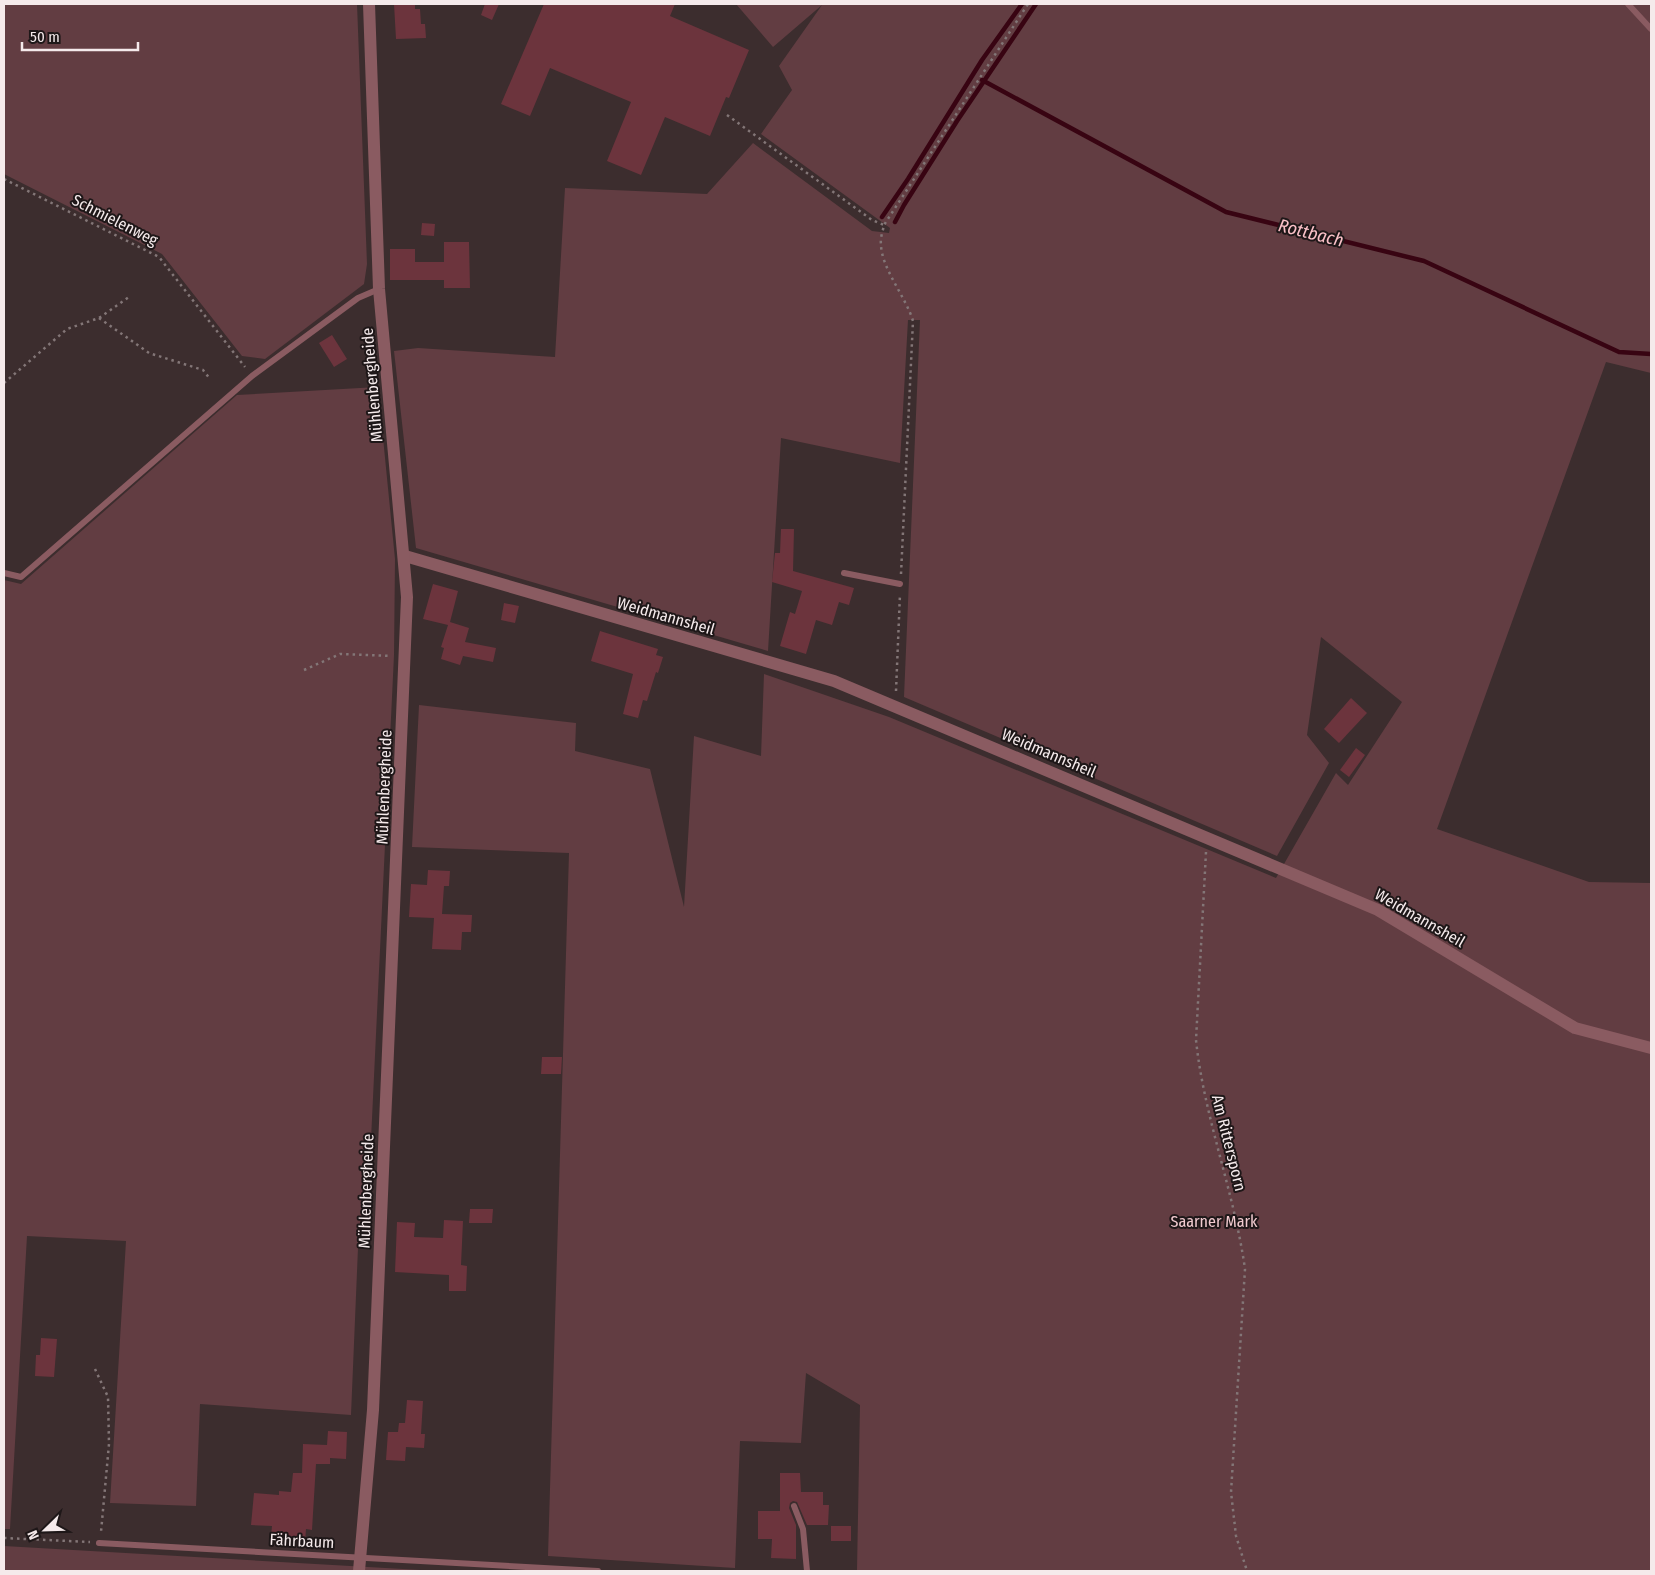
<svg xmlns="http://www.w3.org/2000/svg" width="1655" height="1575" font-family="'Fira Sans Condensed',sans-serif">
  <rect width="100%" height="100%" fill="#3c2d2e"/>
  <g fill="#623d42">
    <path d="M4,4h353l10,260 -3,20 -99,75 -23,-3 -80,-102 -158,-80z"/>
    <path d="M736,4h915v369l-45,-11 -169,467 152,53 62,1v688h-794l3,-166 -54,-32 -5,70 -61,-2 -5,127 -187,-12 21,-703 -157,-6 7,-142 157,18 -1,28 75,18 34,138 10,-171 67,20 3,-82 125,43 387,161 60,-105 12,12 54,-83 -81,-65 -14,98 22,28 -52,93 -373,-159 16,-377h-12l-8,143 -119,-25 -13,213 -352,-103 -22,-197 24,-3 137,9 10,-169 142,6 46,-51 119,88 17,2 1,-5 -129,-94 31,-44 -13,-24 43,-61 -49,42z"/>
    <path d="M378,387l17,172 -1,96 -27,569h-8l-8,191 -151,-11 -4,102 -86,-3 16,-262 -99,-5 -17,293h-6v-949l17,4 216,-189z"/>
    <path d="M4,1546l434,25h-434z"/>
  </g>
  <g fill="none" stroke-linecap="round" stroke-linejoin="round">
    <g stroke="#380412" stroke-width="4.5">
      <path d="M982,80l244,132 198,49 195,91 32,2"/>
      <path d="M882,217l26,-38 74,-119 40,-56"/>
      <path d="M895,222l9,-17 53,-84 79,-117"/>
    </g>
  </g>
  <g fill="#6c343d">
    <path d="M394,4h21v5h5l1,15h4l1,14 -30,1z"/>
    <path d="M485,4h14l-7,16 -11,-5z"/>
    <path d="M544,4h131l-5,12 79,34 -20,48 -3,-1 -16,39 -45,-19 -24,58 -34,-14 24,-59 -81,-34 -20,48 -29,-12z"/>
    <path d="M422,223l13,1 -1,12 -13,-1z"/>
    <path d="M444,242h25l1,46h-26v-8h-54v-31h25v13h29z"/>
    <path d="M332,335l15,24 -13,8 -15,-24z"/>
    <path d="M781,529h13l-1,42 61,17 -5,17 -10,-3 -7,23 -16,-5 -10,34 -26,-8 10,-34 5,2 7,-23 -30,-9 3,-29h5z"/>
    <path d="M433,584l25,7 -8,31 19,6 -4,14 31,6 -3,14 -30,-6 -3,9 -19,-6 3,-11 -3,-1 7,-22 -25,-6z"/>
    <path d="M504,603l15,3 -4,17 -14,-3z"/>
    <path d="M600,631l58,18 -2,6 7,2 -5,16 -2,-1 -9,29 -4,-1 -5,18 -15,-4 10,-40 -42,-13z"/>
    <path d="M1351,698l16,15 -28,30 -15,-14z"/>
    <path d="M1356,748l9,7 -16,22 -9,-7z"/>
    <path d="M428,870l22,1 -1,15h-5l-2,28 30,1 -1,17h-9l-1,18 -29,-1 2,-31 -25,-1 2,-33 16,1z"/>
    <path d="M542,1057h20l-1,17h-20z"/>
    <path d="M470,1209h23l-1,14h-23z"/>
    <path d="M444,1220l19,1 -2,44 6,1 -1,25h-17v-16l-54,-3 2,-50 18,1 -1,14 29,1z"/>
    <path d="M41,1338l16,1 -3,38 -19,-1 1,-21h4z"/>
    <path d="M407,1400l16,1 -2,33h4l-1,14 -18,-1 -1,14 -19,-1 2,-28h10l1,-9h6z"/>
    <path d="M328,1431l19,1 -1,27 -16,-1v6h-14l-4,66 -6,-1 -1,13 -14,-1 1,-4 -21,-1 1,-10 -21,-1 3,-32 25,2v-4l12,1 2,-19h9l1,-29 24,1z"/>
    <path d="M780,1473h20l1,19h22v13h6l-1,20h-21l-10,-23 -4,-1 -3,2 -1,5 7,17v34l-25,-1 1,-19h-14v-28h22z"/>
    <rect x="831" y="1526" width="20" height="15"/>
  </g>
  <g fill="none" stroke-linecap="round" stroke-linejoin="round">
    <g stroke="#837677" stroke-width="2.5" stroke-dasharray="2.5 4" stroke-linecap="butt">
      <path d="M727,115l145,105 12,5"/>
      <path d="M4,179l155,78 86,110"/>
      <path d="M99,318l50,35 54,17 7,9"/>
      <path d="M4,383l63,-54 32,-11 30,-21"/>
      <path d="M901,574l12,-253c-7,-24 -32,-53 -32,-77 -1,-6 2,-13 3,-19l144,-221"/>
      <path d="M304,670l36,-16 51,2"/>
      <path d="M896,691l4,-97"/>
      <path d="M1206,852l-10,188c8,77 38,151 49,229l-14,223 5,44 11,35"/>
      <path d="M95,1369l13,28 1,47 -8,88"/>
      <path d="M4,1538l86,4"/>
    </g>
    <g stroke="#8a5b61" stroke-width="6">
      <path d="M1628,4l23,25"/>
      <path d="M4,573l17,4 231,-201 106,-78 21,-9"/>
      <path d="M844,573l56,11"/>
      <path d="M794,1506l9,23 4,42"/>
      <path d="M99,1543l499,28"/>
    </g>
    <path stroke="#8a5b61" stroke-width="12" d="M405,556l429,125 544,229 197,118 76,20"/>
    <path stroke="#8a5b61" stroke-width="12" d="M359,1571l14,-161 34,-813 -28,-308 -10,-285"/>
  </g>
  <g text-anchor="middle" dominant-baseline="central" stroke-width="4" stroke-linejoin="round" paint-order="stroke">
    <g font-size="16" fill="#f5eaeb" stroke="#1e1718">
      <text transform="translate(115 220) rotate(27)">Schmielenweg</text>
      <text transform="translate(372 385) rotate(-95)">Mühlenbergheide</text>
      <text transform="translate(666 616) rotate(16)">Weidmannsheil</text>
      <text transform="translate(1049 753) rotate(23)">Weidmannsheil</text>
      <text transform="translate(384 787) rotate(-88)">Mühlenbergheide</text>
      <text transform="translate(1420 918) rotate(30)">Weidmannsheil</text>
      <text transform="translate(1229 1143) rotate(76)">Am Rittersporn</text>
      <text transform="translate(366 1191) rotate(-88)">Mühlenbergheide</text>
      <text transform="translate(302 1541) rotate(3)">Fährbaum</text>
    </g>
    <g font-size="16" fill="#f2cbd0" stroke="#1e1718">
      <text x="1214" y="1221">Saarner Mark</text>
    </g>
    <g font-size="18" font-style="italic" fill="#fbc1c8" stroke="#1e1718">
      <text transform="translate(1311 233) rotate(14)">Rottbach</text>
    </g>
  </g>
  <rect width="1655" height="1575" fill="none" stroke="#f5eaeb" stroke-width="10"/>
  <g transform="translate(45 1530) rotate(247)" stroke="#1e1718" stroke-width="4" paint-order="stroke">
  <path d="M0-4L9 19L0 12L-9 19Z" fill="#f5eaeb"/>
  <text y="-8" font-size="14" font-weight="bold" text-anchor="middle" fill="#f5eaeb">N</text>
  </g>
  <path d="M22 42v8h116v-8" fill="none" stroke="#f5eaeb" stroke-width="2.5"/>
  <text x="30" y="42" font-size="15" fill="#f5eaeb" stroke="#1e1718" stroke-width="4" paint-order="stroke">50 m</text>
</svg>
